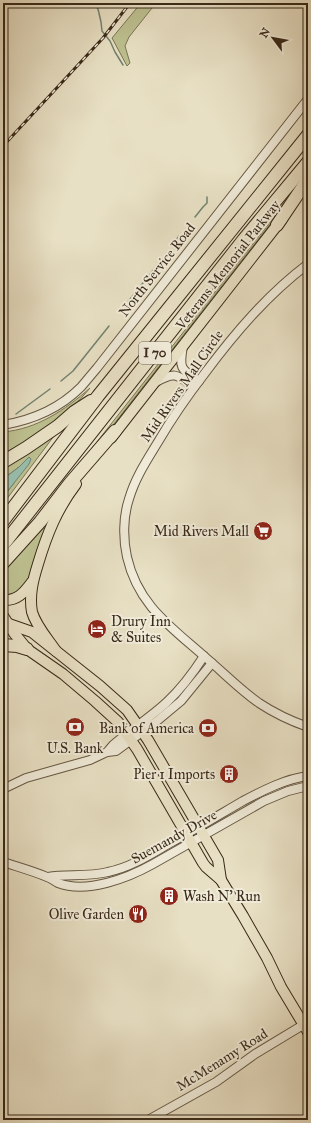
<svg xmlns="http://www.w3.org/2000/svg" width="311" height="1123" font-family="'IM FELL Great Primer',serif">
  <rect width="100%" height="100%" fill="#e8e0c4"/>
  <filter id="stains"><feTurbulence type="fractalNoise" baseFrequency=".005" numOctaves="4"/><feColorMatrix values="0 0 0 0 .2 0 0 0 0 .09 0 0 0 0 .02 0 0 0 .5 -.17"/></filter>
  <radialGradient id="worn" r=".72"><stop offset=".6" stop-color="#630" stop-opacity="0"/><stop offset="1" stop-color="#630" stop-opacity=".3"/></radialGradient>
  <g fill="#bdc090" stroke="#7b7454">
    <path d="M141,3h15l-27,34 -4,9 5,17 -3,3 -15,-28z"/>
    <path d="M293,193l-4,7 -218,279 -38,44z"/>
    <path d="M90,388c-23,29 -55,48 -87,66v-22c34,-3 62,-22 87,-44z"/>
    <path d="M54,436l-51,68v-7l11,-14 5,-16 -16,12v-11z"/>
    <path d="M51,513l-23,69 -15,13 -10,1v-28z"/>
  </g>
  <path fill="#98bead" stroke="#728271" d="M29,457l2,2 -2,5 -26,33v-18l16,-12z"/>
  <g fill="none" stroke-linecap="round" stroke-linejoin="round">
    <g stroke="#728271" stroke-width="1.5">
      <path d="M94,3l4,6 3,13 1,9 8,10 5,11 8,13"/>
      <path d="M195,217l8,-10 4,-4v-6"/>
      <path d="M172,246l7,-10"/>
      <path d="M123,308l39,-49"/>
      <path d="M61,381l12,-10 36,-45"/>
      <path d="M16,414l34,-25"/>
    </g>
    <defs>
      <g id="minor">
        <path d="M308,264c-41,31 -73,69 -103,109 -17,22 -33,45 -47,69 -11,18 -23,36 -29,57 -6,18 -6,40 -2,58 11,48 43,69 78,100 18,15 34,32 54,46 15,10 32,18 49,24"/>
        <path d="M183,346c-4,22 -3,23 16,35"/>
        <path d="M156,382c20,-11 21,-7 38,5"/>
        <path d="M3,425c30,-5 56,-16 78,-38 5,-6 11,-13 16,-19l211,-269"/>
        <path d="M107,752l6,-7c17,-15 37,-27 54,-43 15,-14 26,-29 37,-46"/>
        <path d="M3,789l23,-11 64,-18 17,-8 9,-1 41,-30 24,-20 31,-38"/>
        <path d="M3,862c15,5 30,9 44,15 4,1 7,4 11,6 29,11 70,-5 95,-19l111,-63 24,-10 20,-5"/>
        <path d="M48,877c20,-3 40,0 60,-5 24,-5 43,-18 64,-30 24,-13 47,-27 71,-41 21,-11 42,-22 65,-25"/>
        <path d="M148,1120l68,-38 39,-28 53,-32"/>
      </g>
      <g id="major">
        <path d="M111,438l171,-219"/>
        <path d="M3,600c14,1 21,-7 29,-18"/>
        <path d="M3,616l11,17 13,16 36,25 32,27 23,21 19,27 66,114 3,4 15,13 22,36 24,42 14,29 27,45"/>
        <path d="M6,623l26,9 10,8 58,46 27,24 21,30 70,120 3,20"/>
        <path d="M56,651c-8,-12 -20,-25 -24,-39 -3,-17 1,-32 6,-48 9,-30 19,-55 38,-80"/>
      </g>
      <g id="highway">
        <path d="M277,225l31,-46"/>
        <path d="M3,462l23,-14 32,-22 16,-14 17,-11"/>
        <path d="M3,521l95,-125 210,-261"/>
        <path d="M3,545l241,-306 64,-77"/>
        <path d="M3,563l37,-41 30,-39 45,-52"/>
        <path d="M3,645l14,1 10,3"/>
      </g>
    </defs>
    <use href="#minor" stroke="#655743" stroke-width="10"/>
    <use href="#major" stroke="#392918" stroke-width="12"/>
    <use href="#highway" stroke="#392918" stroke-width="14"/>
    <use href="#minor" stroke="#f0ebd9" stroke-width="8"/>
    <use href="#major" stroke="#e8e0c4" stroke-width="10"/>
    <use href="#highway" stroke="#e8e0c4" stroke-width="12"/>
    <defs>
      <path id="rail" d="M3,146l100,-108 27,-35"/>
    </defs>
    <use href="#rail" stroke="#392918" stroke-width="3"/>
    <use href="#rail" stroke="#f0ebd9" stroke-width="1.5" stroke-dasharray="4.5" stroke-linecap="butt"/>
  </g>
  <defs>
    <symbol id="supermarket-disc" viewBox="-11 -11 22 22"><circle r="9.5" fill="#8f2418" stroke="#f0ebd9"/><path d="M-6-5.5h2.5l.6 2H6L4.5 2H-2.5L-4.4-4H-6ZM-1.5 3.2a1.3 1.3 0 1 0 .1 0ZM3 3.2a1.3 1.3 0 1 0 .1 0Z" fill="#fff"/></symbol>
    <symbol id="hotel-disc" viewBox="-11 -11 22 22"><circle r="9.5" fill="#8f2418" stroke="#f0ebd9"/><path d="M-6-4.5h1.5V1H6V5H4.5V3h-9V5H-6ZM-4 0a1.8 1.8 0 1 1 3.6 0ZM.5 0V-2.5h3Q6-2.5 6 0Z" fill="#fff"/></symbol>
    <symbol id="bank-disc" viewBox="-11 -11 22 22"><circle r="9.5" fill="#8f2418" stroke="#f0ebd9"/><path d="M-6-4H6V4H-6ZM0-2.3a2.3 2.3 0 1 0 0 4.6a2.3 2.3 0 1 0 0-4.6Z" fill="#fff"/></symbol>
    <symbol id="building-disc" viewBox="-11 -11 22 22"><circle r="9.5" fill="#8f2418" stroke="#f0ebd9"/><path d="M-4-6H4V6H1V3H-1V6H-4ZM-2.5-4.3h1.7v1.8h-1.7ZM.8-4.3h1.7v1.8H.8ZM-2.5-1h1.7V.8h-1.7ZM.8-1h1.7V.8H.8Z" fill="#fff"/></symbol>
    <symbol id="restaurant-disc" viewBox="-11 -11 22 22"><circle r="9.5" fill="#8f2418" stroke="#f0ebd9"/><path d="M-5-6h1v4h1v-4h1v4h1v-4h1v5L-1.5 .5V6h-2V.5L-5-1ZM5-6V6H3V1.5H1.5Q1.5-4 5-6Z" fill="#fff"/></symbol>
  </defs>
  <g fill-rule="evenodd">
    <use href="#supermarket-disc" x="252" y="520" width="22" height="22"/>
    <use href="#hotel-disc" x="86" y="618" width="22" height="22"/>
    <use href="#bank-disc" x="64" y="716" width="22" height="22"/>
    <use href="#bank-disc" x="197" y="717" width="22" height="22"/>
    <use href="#building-disc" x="218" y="763" width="22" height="22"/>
    <use href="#building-disc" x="158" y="885" width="22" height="22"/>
    <use href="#restaurant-disc" x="127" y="903" width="22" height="22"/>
  </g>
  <g text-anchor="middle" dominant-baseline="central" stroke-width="4" stroke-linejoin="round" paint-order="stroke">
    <rect fill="#f0ebd9" stroke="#706352" stroke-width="1" x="139" y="342" width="32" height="22" rx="3"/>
    <g font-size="13" font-weight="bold" fill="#392918">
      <text x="155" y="353">I 70</text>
    </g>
    <g font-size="14" fill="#392918" stroke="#f0ebd9">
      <text transform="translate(228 265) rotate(-52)">Veterans Memorial Parkway</text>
      <text transform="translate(157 270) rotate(-52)">North Service Road</text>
      <text transform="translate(182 386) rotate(-55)">Mid Rivers Mall Circle</text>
      <text transform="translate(174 837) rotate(-29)">Suemandy Drive</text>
      <text transform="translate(222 1060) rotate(-32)">McMenamy Road</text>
    </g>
    <g font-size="14" fill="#392918" stroke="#f0ebd9" text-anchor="end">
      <text x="249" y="531">Mid Rivers Mall</text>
      <text x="111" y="621" text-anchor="start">Drury Inn<tspan x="111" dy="16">&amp; Suites</tspan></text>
      <text x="194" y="728">Bank of America</text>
      <text x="75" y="748" text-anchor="middle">U.S. Bank</text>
      <text x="215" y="774">Pier 1 Imports</text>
      <text x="183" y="896" text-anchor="start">Wash N' Run</text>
      <text x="124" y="914">Olive Garden</text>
    </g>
  </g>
  <rect width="311" height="1123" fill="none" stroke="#e8e0c4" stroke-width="16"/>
  <rect x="4" y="4" width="303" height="1115" fill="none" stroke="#392918" stroke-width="2"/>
  <rect x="8" y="8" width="295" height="1107" fill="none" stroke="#392918"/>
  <g transform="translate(273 38) rotate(302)" stroke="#f0ebd9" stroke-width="3" paint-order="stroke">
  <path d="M0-3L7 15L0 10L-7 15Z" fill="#392918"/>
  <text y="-6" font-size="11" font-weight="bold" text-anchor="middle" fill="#392918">N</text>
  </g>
  <rect width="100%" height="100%" filter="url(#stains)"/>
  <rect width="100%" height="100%" fill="url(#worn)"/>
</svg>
